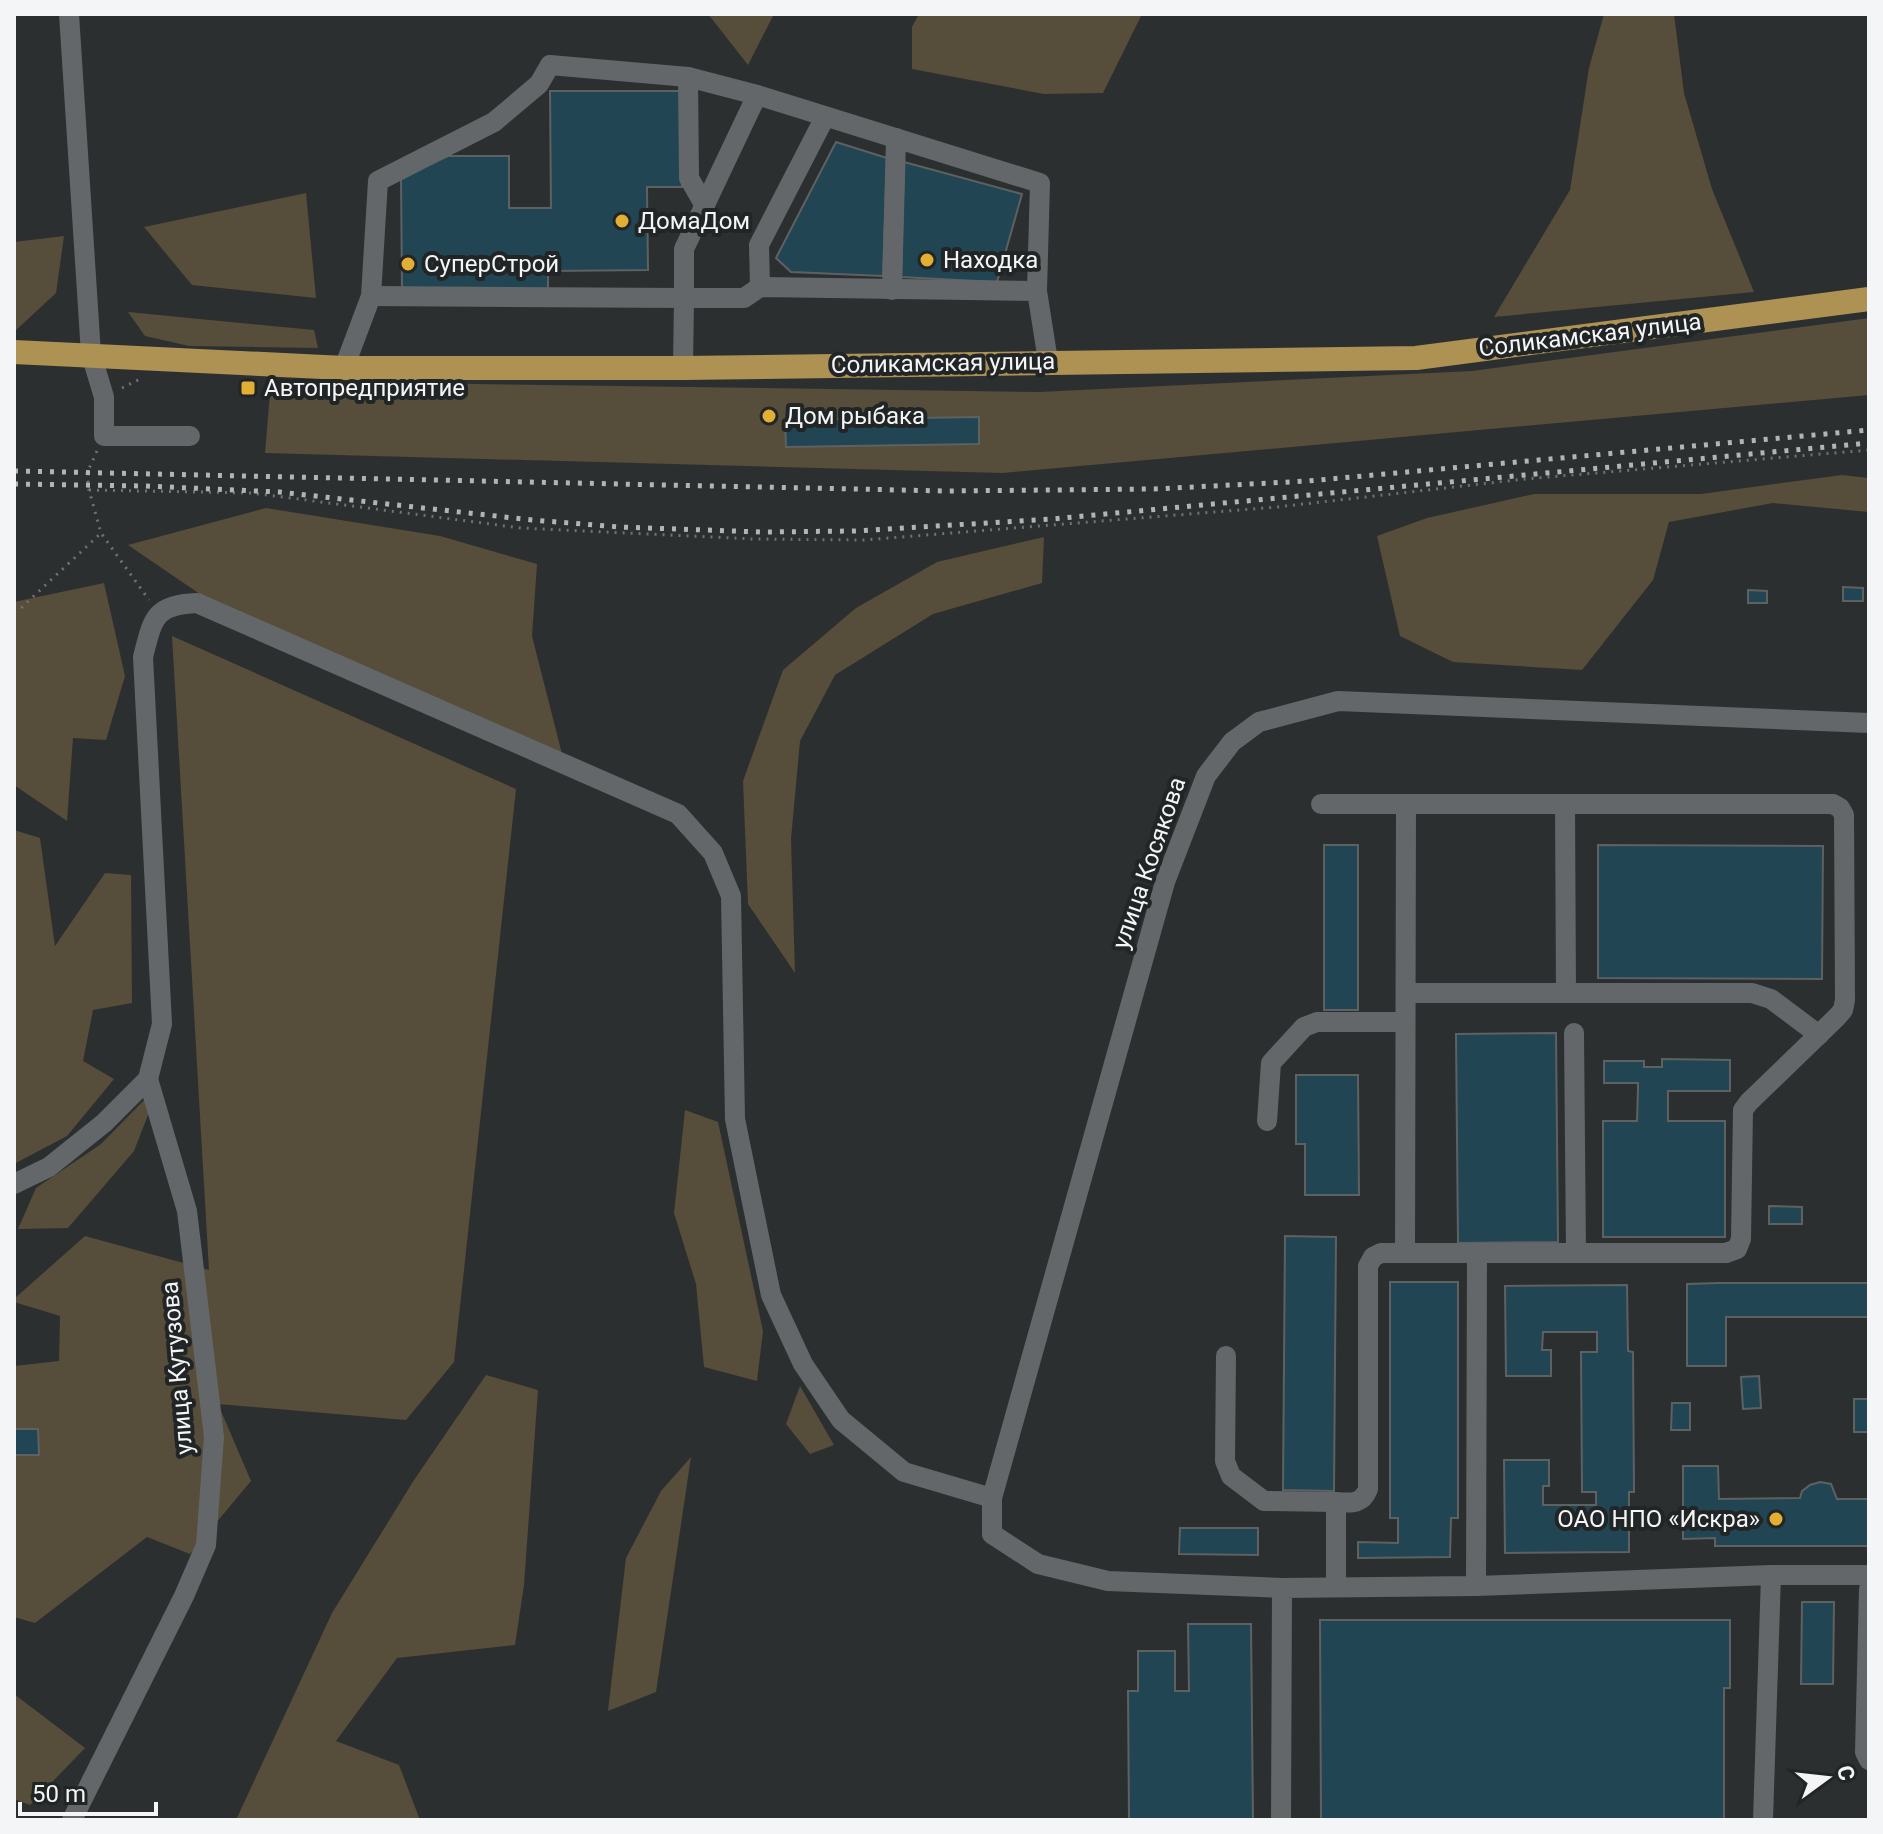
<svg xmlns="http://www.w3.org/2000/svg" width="1883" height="1834" font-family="Roboto,sans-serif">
  <rect width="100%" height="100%" fill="#2c2f30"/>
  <g fill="#564d3a">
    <path d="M708,14h66l-26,51z"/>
    <path d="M919,14h223l-39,79 -59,1 -132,-25v-42z"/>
    <path d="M1604,14h70l10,79 28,96 42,103 -260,25 76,-127 19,-122z"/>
    <path d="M306,193l10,105 -124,-13 -48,-58z"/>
    <path d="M64,236l-8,57 -42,39v-90z"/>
    <path d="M128,312l186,18 4,18 -129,-2 -44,-10z"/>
    <path d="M1869,318v77l-867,78 -737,-20 6,-72 768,11 433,-21z"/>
    <path d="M1842,475l27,3v34l-96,-9 -104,19 -16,58 -71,90 -129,-8 -53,-26 -23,-100 50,-18 107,-24h167z"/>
    <path d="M266,508l174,28 97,28 -5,72 30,118 -349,-151 -85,-58z"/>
    <path d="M1044,537l-2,46 -109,31 -98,61 -35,66 -9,98 4,134 -47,-69 -5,-123 40,-111 73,-62 81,-46z"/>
    <path d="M104,583l21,93 -19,64 -33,-2 -6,83 -53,-36v-183z"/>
    <path d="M172,636l344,153 -62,573 -48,58 -188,-16 33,77 -61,73 -43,-17 -112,86 -21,-6v-251l45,-5 1,-45 -46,-14v-3l71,-63 124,34z"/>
    <path d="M14,830l26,8 15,108 50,-73 26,2 1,128 -39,7 -10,51 31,18 -47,57 -53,28z"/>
    <path d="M160,1084l-26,67 -66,77 -50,1 18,-41 65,-44z"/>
    <path d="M685,1110l33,12 45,209 -6,50 -53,-14 -8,-83 -22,-71z"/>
    <path d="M486,1375l52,15 -14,195 -9,60 -118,13 -61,83 63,24 21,55h-184l96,-207 82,-133z"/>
    <path d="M800,1386l34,59 -24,9 -24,-30z"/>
    <path d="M691,1457l-35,235 -48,19 18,-153 35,-67z"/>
    <path d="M14,1694l71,54 -55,57 -16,-6z"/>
  </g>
  <g fill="#214553" stroke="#5e6162" stroke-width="2">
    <path d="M550,91h131l1,96h-35l1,83 -100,1v20l-146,1 -1,-115 47,-21h61v52h42z"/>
    <path d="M836,142l51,16 -4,118 -92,-4 -15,-14z"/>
    <path d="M904,162l118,32 -25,88 -96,-5z"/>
    <path d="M979,417v27l-193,3 -1,-27z"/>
    <path d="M1843,587l20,1v13h-20z"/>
    <path d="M1748,590l19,1v12h-19z"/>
    <rect x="1324" y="845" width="34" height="165"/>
    <path d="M1598,845l225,1 -1,133 -224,-1z"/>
    <path d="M1556,1033l2,209 -100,1 -2,-209z"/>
    <path d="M1662,1059l68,1v31h-62v30h57v116h-122v-116h34l1,-32v-6h-34v-22h40v6h18z"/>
    <path d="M1296,1075h62l1,120h-54v-51h-9z"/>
    <path d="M1769,1206l33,1v17h-33z"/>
    <path d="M1285,1236l51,1 -2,254 -51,-1z"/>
    <path d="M1390,1282h68v236h-7l-1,39 -92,1v-16l40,1v-25h-8z"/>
    <path d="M1719,1283h150v34h-143v49h-39v-82z"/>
    <path d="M1627,1285l1,66 5,1 1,140h-5v60l-124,1 -1,-93h45v26h-6v19h53v-13h-14l-1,-140h16v-20h-54l-1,18h9v26h-45l-1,-90z"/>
    <path d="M1759,1376l2,32 -18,1 -2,-32z"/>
    <rect x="1854" y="1399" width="15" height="33"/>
    <path d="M1672,1403h18v27h-19z"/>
    <path d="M14,1429h24l1,26h-25z"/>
    <path d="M1683,1466h35l1,33 81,-1 2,-7 8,-6 10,-3 11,2 6,15h32v47h-154v-8l-32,1z"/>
    <path d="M1180,1528h78v27l-79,-1z"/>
    <path d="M1802,1602h32l-1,82h-32z"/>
    <path d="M1320,1620h410v68h-6v132h-403z"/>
    <path d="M1188,1624h63l2,196h-124l-1,-129h10v-40h37v40h14z"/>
  </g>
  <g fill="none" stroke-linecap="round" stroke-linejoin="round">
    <g stroke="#6f7273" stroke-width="3" stroke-dasharray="2 6" stroke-linecap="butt">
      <path d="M122,388l18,-9"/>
      <path d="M97,451l-10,22 2,17 12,43 48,67"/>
      <path d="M89,490l163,3 269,35 232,11 111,1 413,-33 248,-28 344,-29"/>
      <path d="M14,611l6,-2 80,-75"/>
    </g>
    <g stroke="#646769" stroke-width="20">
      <path d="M69,14l22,340 13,43v39h86"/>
      <path d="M688,77l1,101 16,28"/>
      <path d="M760,287l-1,-42 66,-128"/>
      <path d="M892,290l4,-152"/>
      <path d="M1037,291l3,-108 -283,-88 -73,154v49h60l16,-11 277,4 11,70"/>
      <path d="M371,296l313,2 -1,70"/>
      <path d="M344,368l27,-72 7,-115 116,-59 45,-38 11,-19 138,12 69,18"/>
      <path d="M1321,804h85l-1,449"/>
      <path d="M1565,804l1,189"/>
      <path d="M1406,993h346l19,6 48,36"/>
      <path d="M1574,1033l2,220"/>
      <path d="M1267,1121l4,-58 33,-36 13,-5h88"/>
      <path d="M14,1184l35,-17 55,-44 44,-44 14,-55 -19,-367c10,-39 11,-52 54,-54l481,211 35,39 18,43 4,223 36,176 32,69 38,56 63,52 88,26"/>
      <path d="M1226,1356l-1,105 6,15 33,25 72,1"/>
      <path d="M1476,1586l1,-333"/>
      <path d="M1336,1587v-85c14,1 26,3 32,-13v-223l5,-9 8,-4h345l11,-4 4,-10 2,-129 6,-8 88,-85 6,-7 2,-10 -1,-185 -4,-7 -7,-4h-427"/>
      <path d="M1282,1588l-174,-7 -70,-17 -46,-30v-36l173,-616 41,-106 26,-34 27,-20 79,-21 531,22"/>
      <path d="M1869,1589l-4,163 4,8"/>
      <path d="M72,1820l112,-224 22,-51 8,-108 -27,-226 -39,-132"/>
      <path d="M1281,1820l1,-232 194,-2 295,-11h98"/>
      <path d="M1763,1820l8,-245"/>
    </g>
    <path stroke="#ad9253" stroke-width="24" d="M14,352l330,16h339l733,-10 453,-59"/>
    <g stroke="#b2b5b6" stroke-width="5" stroke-dasharray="4 8" stroke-linecap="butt">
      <path d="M14,471l932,20 208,-2 154,-8 561,-51"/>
      <path d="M14,484l131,2 134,6 253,28 88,7 141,5 94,-1 197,-12 817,-76"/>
    </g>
  </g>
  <g fill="#e2af34" stroke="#222526" stroke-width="3">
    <circle cx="622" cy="221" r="8"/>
    <circle cx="927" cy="260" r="8"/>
    <circle cx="408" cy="264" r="8"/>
    <rect x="240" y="380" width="16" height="16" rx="4"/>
    <circle cx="769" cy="416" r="8"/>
    <circle cx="1776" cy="1519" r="8"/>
  </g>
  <g text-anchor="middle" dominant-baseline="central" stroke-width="8" stroke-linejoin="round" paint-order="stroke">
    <g font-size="24" fill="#f3f5f6" stroke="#222526" text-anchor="start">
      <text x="638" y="221">ДомаДом</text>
      <text x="943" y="260">Находка</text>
      <text x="424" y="264">СуперСтрой</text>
      <text x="264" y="388">Автопредприятие</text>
      <text x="785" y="416">Дом рыбака</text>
      <text x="1760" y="1519" text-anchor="end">ОАО НПО «Искра»</text>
    </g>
    <g font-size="24" fill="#f3f5f6" stroke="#222526">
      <text transform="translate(1590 335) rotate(-7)">Соликамская улица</text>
      <text transform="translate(943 363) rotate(-1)">Соликамская улица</text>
      <text transform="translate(1149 863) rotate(-71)">улица Косякова</text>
      <text transform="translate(177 1368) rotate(-95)">улица Кутузова</text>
    </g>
  </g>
  <rect width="1883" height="1834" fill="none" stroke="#f3f5f6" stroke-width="32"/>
  <g transform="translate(1827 1778) rotate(75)" stroke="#222526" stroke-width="6" paint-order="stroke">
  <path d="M0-6L14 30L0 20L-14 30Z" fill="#f3f5f6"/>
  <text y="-12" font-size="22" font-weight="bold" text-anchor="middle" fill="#f3f5f6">С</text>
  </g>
  <path d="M20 1802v12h136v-12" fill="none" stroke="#f3f5f6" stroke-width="4"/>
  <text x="32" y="1802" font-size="24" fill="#f3f5f6" stroke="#222526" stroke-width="6" paint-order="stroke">50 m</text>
</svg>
